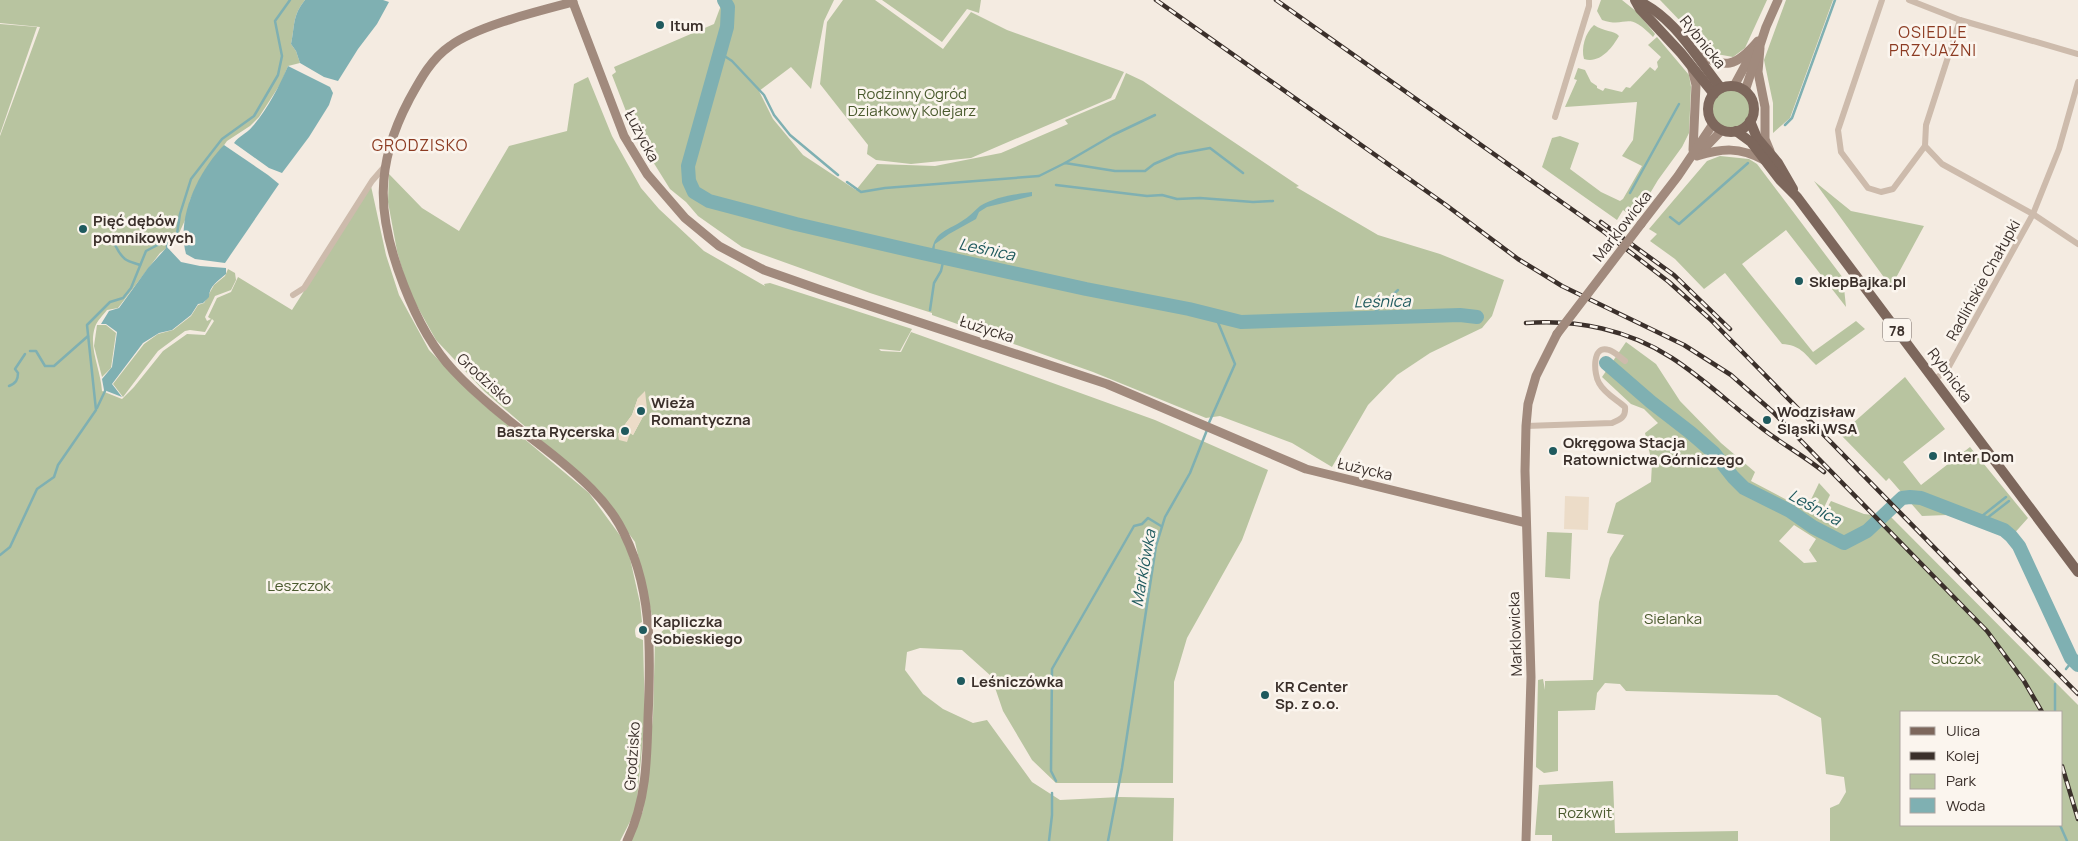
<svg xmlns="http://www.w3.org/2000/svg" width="2078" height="841" font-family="Manrope,sans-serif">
  <rect width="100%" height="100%" fill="#f4ebe1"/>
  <g fill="#b8c4a0" fill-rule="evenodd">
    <path d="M0,0h305c-13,16 -10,26 -14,44l5,7 4,12 -12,3 -7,17 -22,34 -9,9 -23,15 -27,38 -10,21 -4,18 -11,24 -15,11 -42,55 -11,2c-4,5 -10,11 -12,17 -7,20 6,43 7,64l20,8 12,-12 29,-36 24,-17 18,1 9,-14 -2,-2 -7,13 -15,-2 -5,1 -27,20 -35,46 -10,-13 31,-40 14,-10 15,-4 18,-14 7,-11 6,-2 10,-18 11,-9 3,-7 7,4 1,7 -5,10 -16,6 -10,21 2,4 4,-2 -3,-2 9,-19 14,-6 7,-15 54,33 79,-124 15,69 13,40 30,55 49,50 111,93 38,52 13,58 2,19c-7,4 -8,7 -6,15l7,3 2,78 -9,92 -16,31h-620v-705l40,-109 -40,-4z"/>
    <path d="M723,0h111l-10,21 -13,68 -20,-22 -32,24 14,28 30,36 53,35 21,-26 58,2 66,-13 67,-29 -3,-4 50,-21 11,-26 17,8 156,105 -3,1 82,48 62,19 64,26 -12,36 -10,12 -52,25 -33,22 -29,30 -36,62 -40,-24 -72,-27 -14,2 -113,-46 -161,-57v-2l-62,-20 -128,-46 -44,-31 -12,-14 -16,-13 -20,-32 -21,-38 -17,-44 4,-3 -2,-5 100,-43z"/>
    <path d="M843,0h32l68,49 28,-37 36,18 117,42 -13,26 -140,60 -60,6 -35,-4 -9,-6 1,-9 -48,-61 7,-62z"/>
    <path d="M882,0h99l-2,13 -12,-4 -25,33z"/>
    <path d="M1601,0h21l15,12 18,22 -2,3c-27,-28 -25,-8 -51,-17l-5,-9z"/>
    <path d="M1660,0h107l-22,48 -12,9 -22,-4z"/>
    <path d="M1786,0h47l-43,118 -17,15v-30l-9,-43z"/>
    <path d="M0,24l37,3 -37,107z"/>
    <path d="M1594,25c10,7 20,5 25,11 -7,12 -19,28 -35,23 -3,-11 1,-26 10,-34z"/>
    <path d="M1657,37l32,38 2,12 -2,46 -7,14 -24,33 -21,35 -2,-2 -2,4 -10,-7 -6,10 -75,-53 10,-29 8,-2 19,7 -9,26 31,23 19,9 3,-2 19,-33 -20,-10 11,-16 4,-38 -72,5 12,-27 -3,-1 4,-11 7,2 6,12 6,4v2l6,3 2,-3 17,4 4,-5 4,1 20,-21 5,4 3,-4 -1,-5 4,-5 -13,-12z"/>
    <path d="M588,77l24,59 29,52 18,21 45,42 61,35 -1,-2 6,-1 142,46 -12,22 -21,-2 2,2 20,1 10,-20 244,88 113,50 -26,70 -55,98 -13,44 -1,101h-117l-24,-23 -29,-49 -12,-35 -29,-26 -42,-2 -13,4 -2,18 18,24 20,15 30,14 14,-3 45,62 28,18 60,-3 54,1 -1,43h-543l13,-30 10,-94 2,-79 16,-15 -3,-5 -7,4 -8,-2 -18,-78 -41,-56 -110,-95 -48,-51 -28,-50 -11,-39 -9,-49 1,-28 33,34 37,23 50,-85 58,-15 7,-47zM638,398l9,11 -14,26 -3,-2 -12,1 14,-19z"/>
    <circle cx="1731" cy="109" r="19"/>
    <path d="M1720,156l29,3 8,5 86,114 3,29 -60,-77 -44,34 71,88 43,-31 9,8 -49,36c-12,-12 -16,-20 -34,-21l-57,-71 -21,16 -29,-30 -25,-18 7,-7 -8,-5 58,-68z"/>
    <path d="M1814,181l37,30 73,15 -33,61z"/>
    <path d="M97,325h9l10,8 -5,35 -9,9 -8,-31z"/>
    <path d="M1626,342l30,22 24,37 41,42 34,29 -4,9 70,37 10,-17 33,13 27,3 187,188v136h-248v-33l9,-4 7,-12 -2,-15 -18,-3 -5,-56 -44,-23 -151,-4 -6,-7 -15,-1 -8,10 -2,17 -37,1v60l-14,2 -8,-6 2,-87 5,-1 2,11v-9l48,-1 6,-78 11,-44 14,-23 -17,-2 9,-30 35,-21 1,-19 -7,-30 13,-10 -14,-14 -13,-5 -29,-27zM1794,525l22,14 -7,11 8,12 -13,1 -25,-22zM1902,712h160v113h-160z"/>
    <path d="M1905,377l40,52 -42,33 18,23 49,-38 58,71 -17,19 -64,-22 -25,1 -33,-38 -3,3 -44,-45 2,-5z"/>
    <path d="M1819,483l11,12 -10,21 -13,-8z"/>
    <path d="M1547,532l25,1 -2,46 -25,-2z"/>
    <path d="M1613,781l2,52 123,-2v10h-186v-6h-17l4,-50z"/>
  </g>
  <g fill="#ecdcc8">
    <path d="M645,391l2,18 -14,26 -3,-2 -3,9 -8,-2 -1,-6 14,-19 6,-17z"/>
    <path d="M1565,496l24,1 -1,33 -24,-1z"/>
  </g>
  <g fill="#7fb0b2">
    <path d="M305,0h78l6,2 -12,22 -19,25 -20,32 -14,-4 -24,-14 -4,-12 -5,-7c4,-18 1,-28 14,-44z"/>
    <path d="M288,66l42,21 3,6 -4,12 -20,32 -27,36 -13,-5 -35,-25c5,-7 12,-9 18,-16 15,-17 27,-40 36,-61z"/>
    <path d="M224,145l44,30 11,9 -54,79 -30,-4 -9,-5c-10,-37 12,-82 38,-109z"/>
    <path d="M1032,192v4l-45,11 -8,5 -3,7 -27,15 -14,10 -1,12 -3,-1c3,-24 14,-23 31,-34 7,-4 12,-10 18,-15 14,-9 36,-12 52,-14z"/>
    <path d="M167,247l14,15 19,4 26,2v6c-8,7 -17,12 -17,23l-6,6 -5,1 -7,11 -19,15 -13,3 -16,10 -31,41 10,13 -18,-7 -2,-11 10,-12 5,-35 -11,-8h-5l8,-13 10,-3 29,-40z"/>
  </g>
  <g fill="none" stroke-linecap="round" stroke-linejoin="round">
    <g stroke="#7fb0b2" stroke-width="2.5">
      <path d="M720,53l12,8 32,34 10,20 16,20 48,40"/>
      <path d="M1785,125l7,-7 43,-118"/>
      <path d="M1065,163l48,-28 42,-20"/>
      <path d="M847,182l14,10 24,-4 154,-12 26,-13 50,8h30l9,-7 23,-10 33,-6 33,25"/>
      <path d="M1056,185l91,11 15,-1 15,4 23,-1 53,4 20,-1"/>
      <path d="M1630,193l49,-89"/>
      <path d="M1670,217l9,7 69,-61"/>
      <path d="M95,236c24,-1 16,11 30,23 4,3 10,4 15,6"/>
      <path d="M174,236l3,-2 3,-20 11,-35 31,-40 32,-23 24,-41 4,-19 -7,-35 15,-21"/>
      <path d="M175,238l7,-1"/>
      <path d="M167,240v7"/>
      <path d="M930,310l4,-27 7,-12 3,-13"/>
      <path d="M1370,317l28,-27"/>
      <path d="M30,351h6l9,15h9l34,-30"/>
      <path d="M9,386c7,-3 9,-6 9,-13l-3,-4 10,-15"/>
      <path d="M97,408l8,-17"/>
      <path d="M1208,425l27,-61 -20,-49"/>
      <path d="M1977,520l29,-23"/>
      <path d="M1982,522l27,-21"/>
      <path d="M0,555l10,-8 27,-58 17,-12 4,-12 38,-55 -9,-85 23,-23 13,-4 8,-10 15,-37 27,-14"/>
      <path d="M2066,669l7,-9"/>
      <path d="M2055,711v-27"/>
      <path d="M1056,781l-5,-10 1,-102 82,-143 8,-2 6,-6 13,8"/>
      <path d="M2060,825l7,16"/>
      <path d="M1049,841l3,-26v-22"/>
      <path d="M1108,841l14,-73 34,-222 9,-29 25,-44 17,-43"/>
    </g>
    <g stroke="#7fb0b2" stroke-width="14">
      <path d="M724,0l4,7 -1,20 -39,139 1,15 5,11 15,9 87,23 126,29 164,36 103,20 52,13 219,-7 17,2"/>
      <path d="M1606,363l45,39 40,31 23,20 19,24 11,11 46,23 23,16 31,16 23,-12 35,-33 8,-1 11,1 83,32 7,6 8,10 52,112 7,7"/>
    </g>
    <g stroke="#cdbbac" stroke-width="6">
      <path d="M1882,0l-44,130 3,22 27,36 13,4 12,-3 32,-43 1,-21 34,-105"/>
      <path d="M1909,0l51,20 118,34"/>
      <path d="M1555,117l34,-111v-6"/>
      <path d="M1925,146l17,18 91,50 45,30"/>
      <path d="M293,295l11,-7 68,-107 13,-15"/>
      <path d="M1934,380l13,-10 86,-156 26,-65 19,-67"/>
      <path d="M1526,426l86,-3c9,-4 14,-6 13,-16 -9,-8 -20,-13 -26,-24 -5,-8 -8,-39 10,-33 5,1 12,8 16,11"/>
    </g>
    <g stroke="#a18a7d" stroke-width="9">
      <path d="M572,0l52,136 23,38 38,44 34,28 45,24 57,20 286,94 199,85 220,54"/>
      <path d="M573,2c-34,9 -96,24 -123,44 -19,13 -30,34 -41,54 -35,66 -32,117 -5,186 12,31 27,61 50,85 31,33 69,60 104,88 23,19 46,39 61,65 34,60 32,127 29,194 -1,43 -2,84 -21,123"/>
      <path d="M1760,48l-2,24 7,35v32l5,12"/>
      <path d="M1695,52c30,18 41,15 63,-11"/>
      <path d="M1692,69l4,16 -3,65"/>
      <path d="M1734,86l19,-35"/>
      <path d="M1745,91l21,-64 12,-27"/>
      <path d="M1698,155l24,-25"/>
      <path d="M1697,156c26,-8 42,-9 67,4"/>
      <path d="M1641,224l37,-48 35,-52"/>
      <path d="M1526,841l5,-164 -6,-206 1,-45 2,-22 8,-28 21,-42"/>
    </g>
    <g stroke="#7d675c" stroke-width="10">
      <path d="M1635,0l5,9 41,44 33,41"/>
      <path d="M1636,0c38,16 60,57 85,88"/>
      <circle cx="1731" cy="109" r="23"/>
      <path d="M1750,121l7,17 21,25 15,26"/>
      <path d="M1736,131l15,11 29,38 17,17 281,375"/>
    </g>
    <defs>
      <g id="rail">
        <path d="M1156,0l290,205 72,54 44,27 122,59 47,30 42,37 214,219 37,50 18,31"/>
        <path d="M1276,0l328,232 65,50 41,37 368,375"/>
        <path d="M1601,222l73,53 56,54"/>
        <path d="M1526,323c51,-4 103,7 146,35 31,20 58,46 87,68 21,17 44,29 65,46"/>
        <path d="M2062,766l16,53"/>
      </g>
    </defs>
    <use href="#rail" stroke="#3b302b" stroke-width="4.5"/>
    <use href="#rail" stroke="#fbf5ee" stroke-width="2.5" stroke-dasharray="8" stroke-linecap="butt"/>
    <path stroke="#a18a7d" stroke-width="9" d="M1557,334l84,-110"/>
  </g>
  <g fill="#1f5a5e" stroke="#fbf5ee" stroke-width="2">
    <circle cx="660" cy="25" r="5"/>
    <circle cx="83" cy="229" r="5"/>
    <circle cx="1799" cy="281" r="5"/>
    <circle cx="641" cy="411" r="5"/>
    <circle cx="1767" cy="420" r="5"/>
    <circle cx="625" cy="431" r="5"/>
    <circle cx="1553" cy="451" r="5"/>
    <circle cx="1933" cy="456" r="5"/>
    <circle cx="643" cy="630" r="5"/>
    <circle cx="961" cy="681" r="5"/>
    <circle cx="1265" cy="695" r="5"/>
  </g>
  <g text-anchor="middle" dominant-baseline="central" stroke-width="5" stroke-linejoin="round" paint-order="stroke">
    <rect fill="#fbf5ee" stroke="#756b66" stroke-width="1" x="1883" y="318.5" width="28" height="23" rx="4"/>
    <g font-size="14" font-weight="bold" fill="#3b302b">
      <text x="1897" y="330">78</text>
    </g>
    <g font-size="15" font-weight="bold" fill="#3b302b" stroke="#fbf5ee" text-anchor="start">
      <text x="670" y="25">Itum</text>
      <text x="93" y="220">Pięć dębów<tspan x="93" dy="17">pomnikowych</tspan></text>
      <text x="1809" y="281">SklepBajka.pl</text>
      <text x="651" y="402">Wieża<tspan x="651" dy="17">Romantyczna</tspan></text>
      <text x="1777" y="411">Wodzisław<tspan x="1777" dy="17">Śląski WSA</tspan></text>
      <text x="615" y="431" text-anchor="end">Baszta Rycerska</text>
      <text x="1563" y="442">Okręgowa Stacja<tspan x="1563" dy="17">Ratownictwa Górniczego</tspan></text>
      <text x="1943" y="456">Inter Dom</text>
      <text x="653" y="621">Kapliczka<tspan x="653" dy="17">Sobieskiego</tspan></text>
      <text x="971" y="681">Leśniczówka</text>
      <text x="1275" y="686">KR Center<tspan x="1275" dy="17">Sp. z o.o.</tspan></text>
    </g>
    <g font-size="15" fill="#3b302b" stroke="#fbf5ee">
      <text transform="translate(1703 42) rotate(51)">Rybnicka</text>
      <text transform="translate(642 136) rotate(62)">Łużycka</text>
      <text transform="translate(1622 226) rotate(-52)">Marklowicka</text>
      <text transform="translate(1983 280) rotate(-61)">Radlińskie Chałupki</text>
      <text transform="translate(987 329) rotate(18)">Łużycka</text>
      <text transform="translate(1950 375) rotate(53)">Rybnicka</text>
      <text transform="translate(485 379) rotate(42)">Grodzisko</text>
      <text transform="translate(1365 469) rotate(13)">Łużycka</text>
      <text transform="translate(1515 634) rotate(-92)">Marklowicka</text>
      <text transform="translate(632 756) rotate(-86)">Grodzisko</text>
    </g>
    <g font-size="15" fill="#4a5a2e" stroke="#fbf5ee">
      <text x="912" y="93">Rodzinny Ogród<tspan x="912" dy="17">Działkowy Kolejarz</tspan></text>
      <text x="299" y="585">Leszczok</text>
      <text x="1673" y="618">Sielanka</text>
      <text x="1956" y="658">Suczok</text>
      <text x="1585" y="812">Rozkwit</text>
    </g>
    <g font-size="16" letter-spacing="1" fill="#8c3b22" stroke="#fbf5ee">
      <text x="1933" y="32">OSIEDLE<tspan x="1933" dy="18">PRZYJAŹNI</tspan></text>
      <text x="420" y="145">GRODZISKO</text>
    </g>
    <g font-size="16" font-style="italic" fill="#1f5a5e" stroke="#fbf5ee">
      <text transform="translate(987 249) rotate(12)">Leśnica</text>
      <text transform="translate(1382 301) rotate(-1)">Leśnica</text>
      <text transform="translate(1815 507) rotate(29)">Leśnica</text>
      <text transform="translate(1143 568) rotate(-80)">Marklówka</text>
    </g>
  </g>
  <rect x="1900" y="711" width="162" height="115" fill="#fbf5ee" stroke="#aea6a0"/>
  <rect x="1910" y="727" width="25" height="8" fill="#7d675c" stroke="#aea6a0"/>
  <text x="1946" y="736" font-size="15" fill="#3b302b">Ulica</text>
  <rect x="1910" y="752" width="25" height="8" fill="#3b302b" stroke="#aea6a0"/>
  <text x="1946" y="761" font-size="15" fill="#3b302b">Kolej</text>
  <rect x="1910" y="774" width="25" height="15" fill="#b8c4a0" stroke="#aea6a0"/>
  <text x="1946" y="786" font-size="15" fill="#3b302b">Park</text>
  <rect x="1910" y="798" width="25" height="15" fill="#7fb0b2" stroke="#aea6a0"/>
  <text x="1946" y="811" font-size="15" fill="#3b302b">Woda</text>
</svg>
